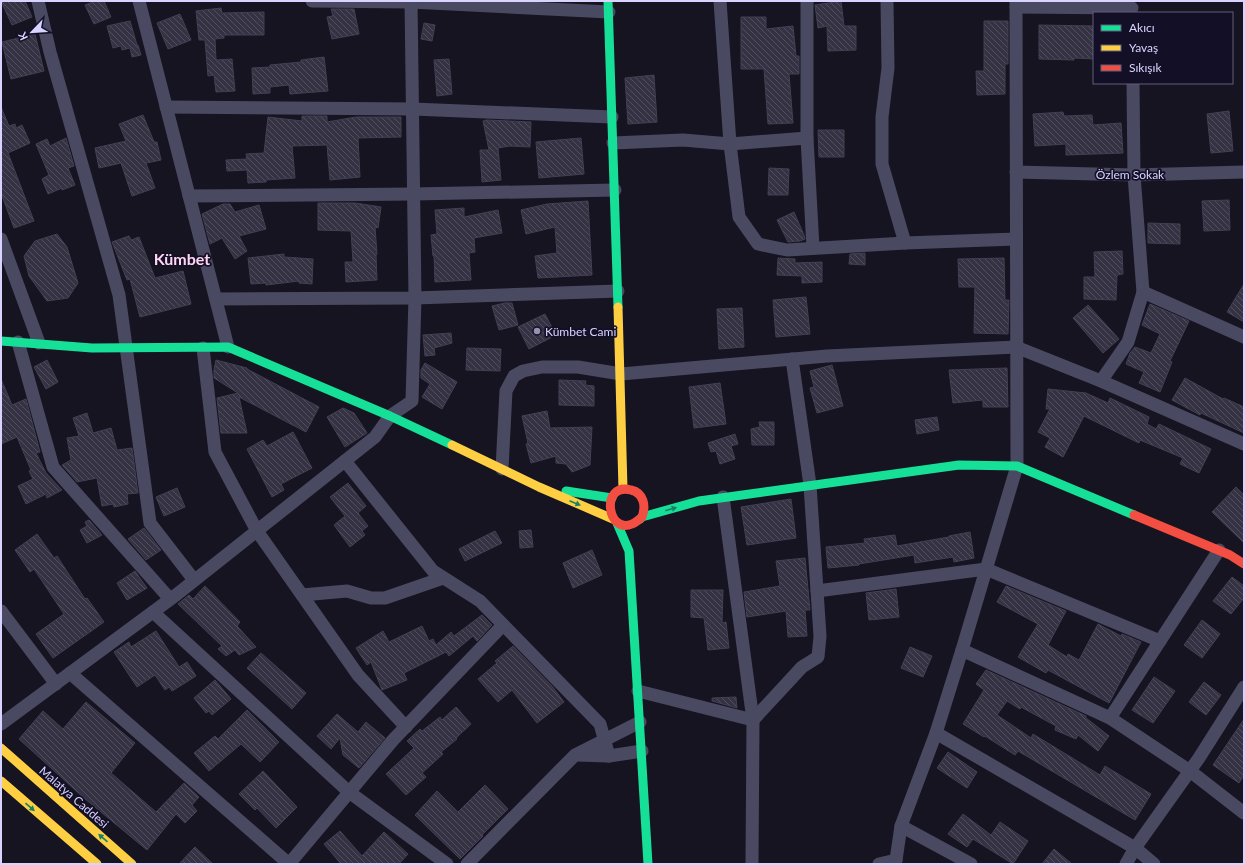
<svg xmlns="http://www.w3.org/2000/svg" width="1245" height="865" font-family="Lato,sans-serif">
  <defs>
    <pattern id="building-back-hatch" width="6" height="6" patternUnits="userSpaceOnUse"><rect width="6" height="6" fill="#343243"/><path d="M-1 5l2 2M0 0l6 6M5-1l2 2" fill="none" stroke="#514f5f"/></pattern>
  </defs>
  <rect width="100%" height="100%" fill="#161421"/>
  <g fill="url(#building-back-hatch)" stroke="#433f54">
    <path d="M1,1h24l7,16 -20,8z"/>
    <path d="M95,1h9l7,16 -17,7 -9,-19z"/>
    <path d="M841,1l3,25h12v24l-28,1 -1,-25 -9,2 -3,-23z"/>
    <path d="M221,8l1,5 42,-1v23h-40v3l-9,1 1,21 16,-1 3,32 -19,1 -2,-17 -6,1 -3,-36h-6l-3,-29z"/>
    <path d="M331,9h23l5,25 -27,5 -5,-22 6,-1z"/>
    <path d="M180,14l11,26 -23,9 -11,-26z"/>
    <path d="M741,17h25v12l27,-3 3,30h3v18h-10l4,49 -25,1 -4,-55h-23z"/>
    <path d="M130,21l7,24h1l3,10 -9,2 -2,-9 -8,2 -1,-4 -8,2 -6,-22z"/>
    <path d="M984,21h24v43h-3v30l-28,1 -1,-24h8z"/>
    <path d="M424,23l11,2 -3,16 -11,-2z"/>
    <path d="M1039,25l55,1v33l-20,-1v2l-35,-1z"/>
    <path d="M35,34l9,37 -33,8 -9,-37z"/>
    <path d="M324,57l4,34 -38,3 -1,-9 -19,2v6l-17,1 -1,-26 18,-1v-2l31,-3v-2z"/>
    <path d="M449,59l3,35 -15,2 -3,-36z"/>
    <path d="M654,75l3,47 -29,2 -3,-46z"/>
    <path d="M1,107l8,19 6,-2 1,4 6,-3 8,18 -22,10 26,68 -20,7 -13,-35z"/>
    <path d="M1229,111l4,40 -22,2 -4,-39z"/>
    <path d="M1063,112l1,4 28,-1 1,10 28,-2 2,30 -57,2v-11l-31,2 -2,-32z"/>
    <path d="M143,115l11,27h3l4,18 -15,3 9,25 -23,8 -11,-33 -22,5 -4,-20 31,-7 -7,-17z"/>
    <path d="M302,116h25v6l29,-5h45v20l-43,1 2,39 -30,3 -3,-35 -35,1 3,32 -29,2v2l-18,1 -1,-13 -20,1 -1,-11 21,-1 -1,-5 18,-1 4,-36 34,4z"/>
    <path d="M487,120l44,2 -1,25 -20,-1 -12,2 3,32 -19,2 -2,-32h9l-6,-29z"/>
    <path d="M818,130h26v27h-25z"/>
    <path d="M66,138l8,28 -6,2 7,17 -13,5v-2l-14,6 -6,-15 7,-4 -13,-31 11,-5 3,7z"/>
    <path d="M581,138l3,36 -45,4 -3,-36z"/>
    <path d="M769,168l20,1 -1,26h-20z"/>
    <path d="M1229,200l1,30 -26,1 -2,-30z"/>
    <path d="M588,201l4,74 -54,3 -3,-22 22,-3 -2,-26 -29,7 -5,-24 26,-6z"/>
    <path d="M318,203h37l26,4 -3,21 -3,-1 2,27 -1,1 1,25 -31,2 -1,-20h8l-2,-31 -33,-1z"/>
    <path d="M223,204h7l5,8 24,-7 7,24 -27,7 8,15 -12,8 -13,-21 -12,6 -8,-30z"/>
    <path d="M464,208v9l34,-7 4,23 -28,5 1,14 -6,1 2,27 -36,2 -1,-26h-1l-2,-21 6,-1 -2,-24z"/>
    <path d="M794,212l10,23 1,4 -5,2 -12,1 -11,-22z"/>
    <path d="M1148,223l32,1v20l-32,-1z"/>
    <path d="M57,234l10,13 11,36 -10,15 -21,3 -18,-25 -5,-20 11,-15z"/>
    <path d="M129,236l2,4 8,-3 16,41 28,-7 8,33 -51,13 -10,-38 -3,1 -15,-38z"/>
    <path d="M1122,251l1,23 -6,1 -1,25 -32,-1v-22h11l-1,-25z"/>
    <path d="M865,253v12l-16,-1 1,-10z"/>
    <path d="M284,254v3l29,2 -1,25 -13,-1v-2l-33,4v-2l-15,1 -3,-26z"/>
    <path d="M778,258l17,1v4l27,-1v20l-20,1v-7l-25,-1z"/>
    <path d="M1004,258l1,42h4l-1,34 -34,-1 1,-46h-16l-1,-28z"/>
    <path d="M1244,284v38l-17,-10z"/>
    <path d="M806,297l4,37 -34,3 -3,-37z"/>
    <path d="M505,303h7l6,22 -19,5 -7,-24z"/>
    <path d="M1150,304l39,17 -19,40 2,1 -12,30 -21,-9 5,-11 -18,-8 4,-11 5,-6 16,6 9,-19 -18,-9z"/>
    <path d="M1088,305l31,34 -16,14 -30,-35z"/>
    <path d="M742,308l2,39 -25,2 -2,-40z"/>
    <path d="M545,314l11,21 -27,14 -11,-22z"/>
    <path d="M451,333l1,10 -18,5 1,7 -10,1 -2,-21z"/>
    <path d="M467,348l34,1 -1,22 -34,-1z"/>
    <path d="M47,360l11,22 -12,7 -12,-22z"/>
    <path d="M216,360l31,8v1l72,38 -13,25 -67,-35 8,36h-26l-4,-35 21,-5 -24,-15v-8z"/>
    <path d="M425,363l32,19 -15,27 -20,-12 8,-13 -9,-6v-8z"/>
    <path d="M832,365l11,41 -26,7 -7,-25 4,-1 -4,-16z"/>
    <path d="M1007,368l1,39h-25v-7l-30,3 -4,-33z"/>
    <path d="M1185,378l38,21 1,-1 20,9v26l-43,-20 -1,2 -28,-15z"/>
    <path d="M1,379l11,26 14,-6 14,53 -4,1 10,20 16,17 -15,8 -1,-4 -20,10 -8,-18 15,-7 -4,-8 2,-1 -14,-33 -16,7z"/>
    <path d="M559,380l27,1 -1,4 9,1v20l-35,-1z"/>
    <path d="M720,383l6,41 -32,4 -5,-41z"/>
    <path d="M1048,389l38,4 22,10 2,-5 39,19 -2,7 9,5 3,-5 52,25 -12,24 -19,-9 3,-6 -43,-18 -1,3 -55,-27 -21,41 -18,-10 5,-9 -12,-6 12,-23h-4z"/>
    <path d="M343,408l11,5 13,20 -22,14 -18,-30z"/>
    <path d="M547,411l3,17 42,-1 -2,38 -18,7 -6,-8 -10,-1v-7l-25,7 -5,-19 2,-1 -6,-27z"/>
    <path d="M87,413l6,20 18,-5 6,22 15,-2 6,45 -11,1 1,10 -14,3 -1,-3 -11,2 -5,-28 -20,4 -15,-17 9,-5 -4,-22 12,-2 -6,-18z"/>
    <path d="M937,417l2,13 -22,4 -2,-14z"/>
    <path d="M759,422h15v23h-22l-1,-16 9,-2z"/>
    <path d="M293,432l19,36 -31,16 3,6 -12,7 -25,-48 16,-9 4,6z"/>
    <path d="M735,434l3,10 -7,2 4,13 -15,5 -4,-13 -5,1 -3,-9z"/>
    <path d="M348,483l18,23 -8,7 10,13 -6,5 3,4 -15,12 -16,-22 11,-9 -15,-19z"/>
    <path d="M1236,487l8,8v48l-32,-31z"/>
    <path d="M177,488l8,19 -21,9 -8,-19z"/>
    <path d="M791,499l5,39 -49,7 -6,-38z"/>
    <path d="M89,520l13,15 -15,8 -7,-13 7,-4 -2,-4z"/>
    <path d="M144,528l17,22 -15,10 -18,-21z"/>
    <path d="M531,530l2,17 -13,1 -1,-17z"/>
    <path d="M495,531l7,12 -37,18 -6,-12z"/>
    <path d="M970,532l4,26 -20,4 -1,-5 -38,6 -1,-8 -55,9v1l-31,3 -2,-21 39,-4 -1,-4 31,-4 2,11 52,-9v-1z"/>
    <path d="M37,534l17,24 3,-2 28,43 2,-1 17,24 -51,36 -17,-24 28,-20 -30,-45 -4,3 -15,-22z"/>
    <path d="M592,550l10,25 -29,13 -10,-25z"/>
    <path d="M805,558l5,52h-5l2,26 -19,1 -2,-26 -39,6 -3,-25 36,-6 -4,-25z"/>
    <path d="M135,571l12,17 -20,12 -10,-17z"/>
    <path d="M1232,577l12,9v12l-13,16 -18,-13z"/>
    <path d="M205,586l35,36 -3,4 19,21 -17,8 -4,-5 -9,6 -8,-7 4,-3 -44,-42 11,-9 4,4z"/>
    <path d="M1006,586l60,25 -18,34 19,12 1,-3 11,6 19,-36 23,12 1,-2 19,8 -32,61 -61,-33 -2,3 -28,-16 20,-33 -41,-22z"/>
    <path d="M896,589l3,28 -30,3 -3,-27z"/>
    <path d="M691,590h32l-1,33 4,-1 3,26 -21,2 -4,-32 -13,-1z"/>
    <path d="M482,615l10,10 -15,16 -4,-5 -24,20 -3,-4 -42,21 3,7 -25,10 -11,-28 -4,3 -11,-17 27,-17 6,11 33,-16 7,15 4,-2 3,6 15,-13 3,4z"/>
    <path d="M1202,620l18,14 -18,24 -18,-13z"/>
    <path d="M156,631l23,36 8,-5 9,14 -24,15 -3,-4 -4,3 -10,-15 -18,12 -23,-35 15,-10 2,5z"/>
    <path d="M513,646l39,40 12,16 -27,21 -25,-33 -14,12 -20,-23 19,-16 -2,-2z"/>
    <path d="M910,647l22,9 -9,21 -22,-9z"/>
    <path d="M261,653l45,40 -14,16 -45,-41z"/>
    <path d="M986,670l100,46v2l23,18 -11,15 -20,-16 -2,4 -21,-9 1,-4 -35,-19 -1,2 -13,-8 -10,14 34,23 2,-4 67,41 5,-9 46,28 -16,26 -117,-69 -3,4 -30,-19 -1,1 -21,-13 21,-34 -8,-6z"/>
    <path d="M1154,677l21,14 -22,32 -21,-13z"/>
    <path d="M215,680l16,19 -19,16 -3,-4 -3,2 -12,-15z"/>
    <path d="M1204,682l17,13 -15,20 -17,-13z"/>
    <path d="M736,697l1,11 -25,-7v-3z"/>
    <path d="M86,702l49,41 -24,30 45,39 28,-29 15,14 -7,8 5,6 -12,12 -9,-9 -29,36 -63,-52 -65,-59 24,-28 20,18z"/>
    <path d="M456,707l15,17 -15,14 1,1 -16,13 2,2 -21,19 4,4 -20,18 -20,-21 28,-26 -7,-7 13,-12 2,2 18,-14 2,3z"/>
    <path d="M247,710l32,32 -19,20 -19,-18 -32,27 -15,-18 21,-17 3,3z"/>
    <path d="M337,714l21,18 8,-10 19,16 -26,30 -16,-13 -3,-17 -9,11 -14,-13z"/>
    <path d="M1244,719v56l-5,8 -26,-18z"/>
    <path d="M948,752l29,20 -10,16 -30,-20z"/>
    <path d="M263,771l34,36 -21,21 -19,-20 -2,2 -16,-16z"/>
    <path d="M485,785l23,24 -26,26 1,1 -23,23 -45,-44 22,-24 21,21z"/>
    <path d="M963,814l28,21 9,-13 28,19 -15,23 -40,-25 -6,8 -19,-13z"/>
    <path d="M340,831l22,25 22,-24 24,22 -9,10h-58l-17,-20z"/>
    <path d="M195,847l18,17h-34z"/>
    <path d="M1054,849l18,15h-30z"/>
  </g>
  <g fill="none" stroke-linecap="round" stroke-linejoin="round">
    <g stroke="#4a4962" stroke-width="13">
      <path d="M38,1l12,51 69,243 31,228 44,57"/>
      <path d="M139,1l89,346"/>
      <path d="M312,1l99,1 198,10"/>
      <path d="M720,1l10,143 9,73 19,27 29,6 118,-7 111,-4"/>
      <path d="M807,1v137l6,110"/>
      <path d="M887,1l1,67 -6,49v47l23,79"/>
      <path d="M1016,7l116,1"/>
      <path d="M166,107l247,2 199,8"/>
      <path d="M613,143l70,-3 47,4 77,-6"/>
      <path d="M1016,172l118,3 110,-3"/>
      <path d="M189,196l225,-2 201,-4"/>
      <path d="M1,239l38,104"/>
      <path d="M1143,292l101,45"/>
      <path d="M216,299l199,-1 203,-7"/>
      <path d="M18,342l35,125 117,132"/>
      <path d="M203,348l12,104 42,79 101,144 48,52"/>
      <path d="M1101,381l27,-39 15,-50 -9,-117 -1,-92"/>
      <path d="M345,461l88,110 47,30 120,123 9,32"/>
      <path d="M502,469l4,-78 8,-15 9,-5 19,-4h36l43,7 206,-18 189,-9 85,34 143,63"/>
      <path d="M723,497l30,223 -1,144"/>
      <path d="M817,591l169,-22 174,72"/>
      <path d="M302,595l45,-4 24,7h14l58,-20"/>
      <path d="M1,611l55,73"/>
      <path d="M153,612l196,180 98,72"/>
      <path d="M962,650l148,68 80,53 54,42"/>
      <path d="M70,673l219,191"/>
      <path d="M638,691l115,29 49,-53 16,-10 2,-21 -10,-151 -18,-126"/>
      <path d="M1110,718l109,-168"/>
      <path d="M1,724l175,-129 199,-158 15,-21 22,-15 3,-103 -4,-297"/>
      <path d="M936,733l199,115 19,16"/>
      <path d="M577,755l32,1 33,-5"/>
      <path d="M901,826l70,38"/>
      <path d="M289,864l104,-124 110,-115"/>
      <path d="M467,864l108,-109 65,-33"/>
      <path d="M879,864l17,-4"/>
      <path d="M894,864l2,-4 5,-34 35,-93 26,-83 55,-184 -1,-465"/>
      <path d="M1126,864l9,-16 64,-90 45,-71"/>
    </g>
    <g stroke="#16e098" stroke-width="9">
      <path d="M608,1l10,306"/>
      <path d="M1,341l91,7 136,-1 162,69 62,29"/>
      <path d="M566,491l46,7"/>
      <path d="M640,519l2,-2 57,-16 260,-36 58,1 117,49"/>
      <path d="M617,523l12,28 19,313"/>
    </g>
    <g stroke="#ffcf43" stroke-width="9">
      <path d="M618,307l5,182"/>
      <path d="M452,445l87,42 74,32"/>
      <path d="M1,748l131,116"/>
      <path d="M1,781l96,83"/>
    </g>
    <g stroke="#f24e42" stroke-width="9">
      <path d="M1134,515l96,40 14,9"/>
      <path d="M640,519c-2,1 -5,4 -8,5 -25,11 -32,-42 -1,-34 13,3 15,16 11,27"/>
    </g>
  </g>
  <defs><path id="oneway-solid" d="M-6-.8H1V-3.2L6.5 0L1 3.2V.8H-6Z"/></defs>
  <g fill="#158265">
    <use href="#oneway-solid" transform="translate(575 503) rotate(23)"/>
    <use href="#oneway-solid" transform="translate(671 509) rotate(-16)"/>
    <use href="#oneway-solid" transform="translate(30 807) rotate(41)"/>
    <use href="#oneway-solid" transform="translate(103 838) rotate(-139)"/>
  </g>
  <circle fill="#9591b1" stroke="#130f26" stroke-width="1.5" cx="537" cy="331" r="4"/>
  <g text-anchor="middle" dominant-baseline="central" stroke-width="3.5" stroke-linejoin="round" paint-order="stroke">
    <g font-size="12" fill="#d9d4ff" stroke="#130f26">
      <text x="1130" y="174">Özlem Sokak</text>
      <text transform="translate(74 797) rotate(41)">Malatya Caddesi</text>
    </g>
    <g font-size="12" fill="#d9d4ff" stroke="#130f26" text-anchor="start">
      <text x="545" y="331">Kümbet Cami</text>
    </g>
    <g font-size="16" font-weight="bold" fill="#ffd6f0" stroke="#130f26">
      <text x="182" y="258">Kümbet</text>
    </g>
  </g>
  <rect width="1245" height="865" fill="none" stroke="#d9d4ff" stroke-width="4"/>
  <rect x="1093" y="12" width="140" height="72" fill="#130f26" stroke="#625e7d"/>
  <rect x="1101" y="25" width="20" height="6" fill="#16e098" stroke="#625e7d"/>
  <text x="1129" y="32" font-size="12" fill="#d9d4ff">Akıcı</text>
  <rect x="1101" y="45" width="20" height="6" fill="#ffcf43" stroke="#625e7d"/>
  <text x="1129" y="52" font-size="12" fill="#d9d4ff">Yavaş</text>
  <rect x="1101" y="65" width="20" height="6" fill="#f24e42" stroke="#625e7d"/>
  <text x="1129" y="72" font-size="12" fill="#d9d4ff">Sıkışık</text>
  <g transform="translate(32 32) rotate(245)" stroke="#130f26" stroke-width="3" paint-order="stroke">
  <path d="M0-3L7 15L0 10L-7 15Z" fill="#d9d4ff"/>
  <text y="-6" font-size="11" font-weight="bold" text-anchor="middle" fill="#d9d4ff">K</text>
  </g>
</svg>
